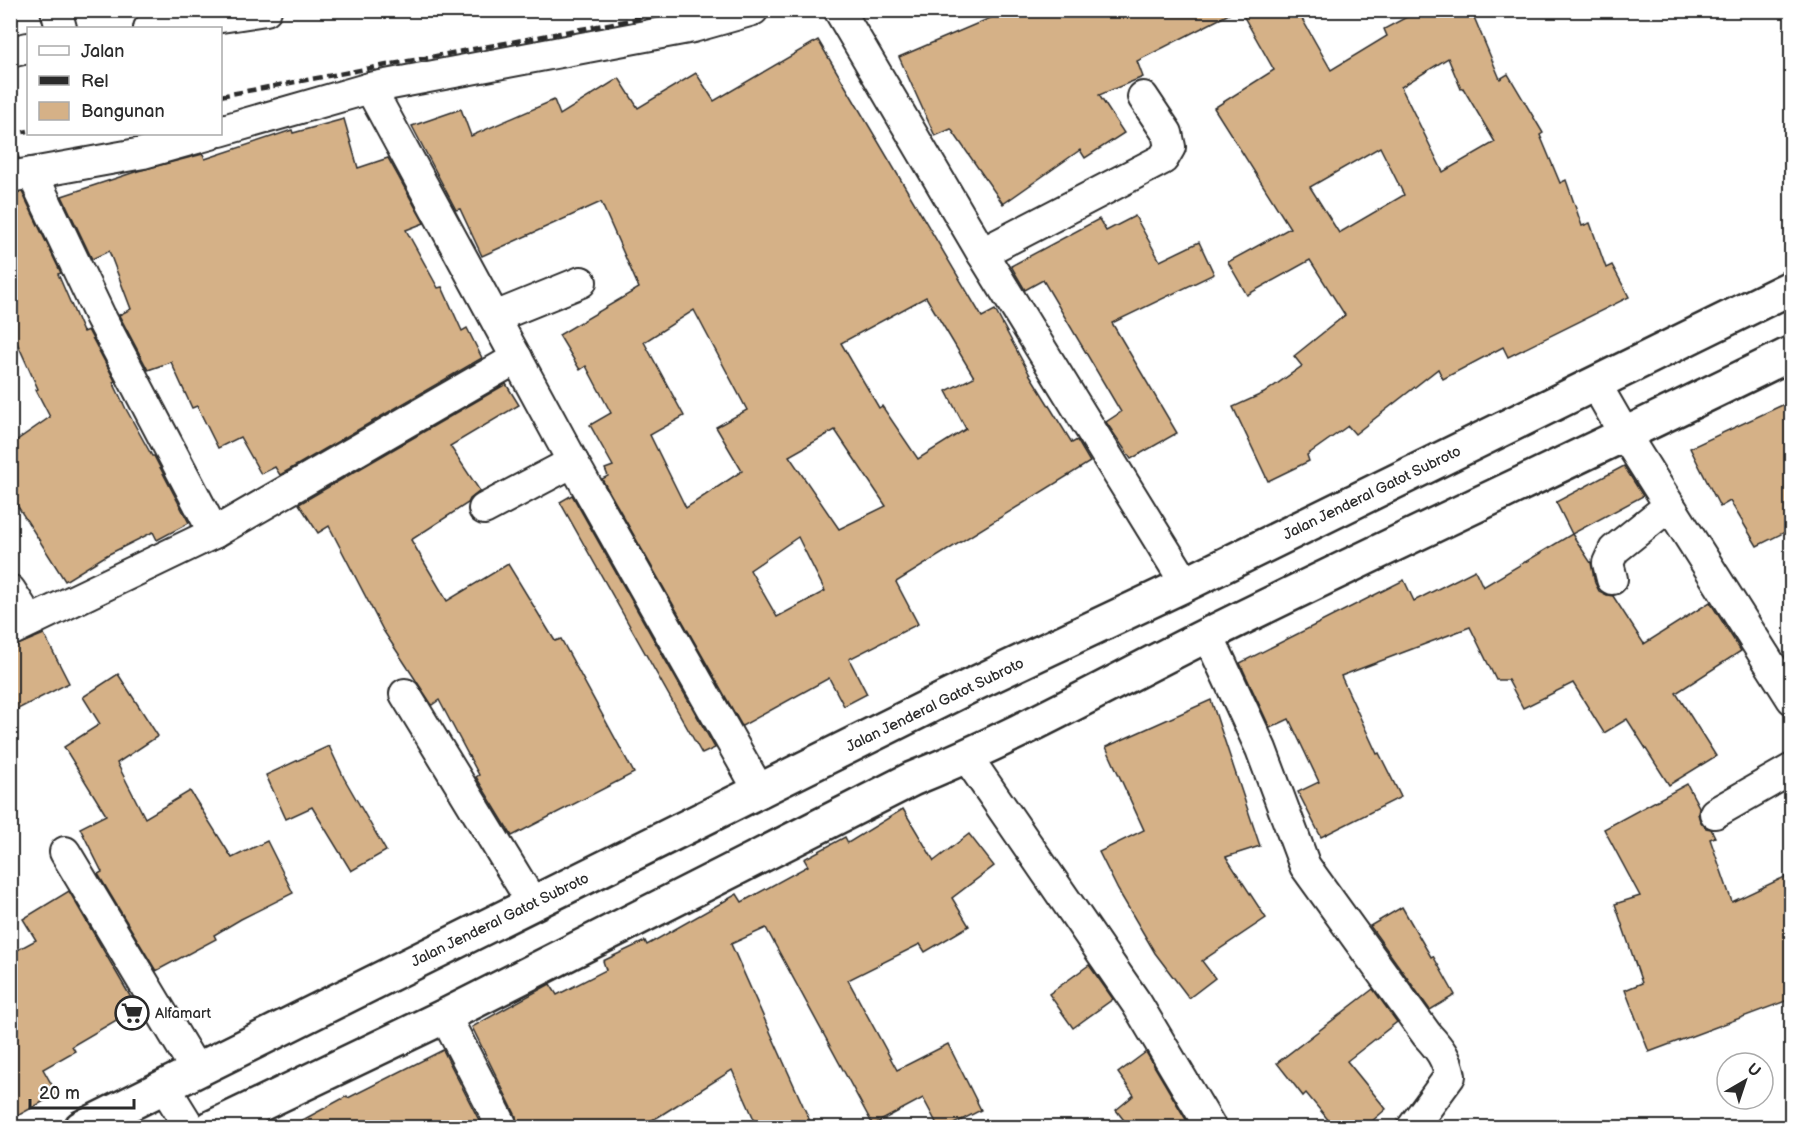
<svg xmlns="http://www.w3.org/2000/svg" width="1802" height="1138" font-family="'Balsamiq Sans',sans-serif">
  <rect width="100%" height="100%" fill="#fff"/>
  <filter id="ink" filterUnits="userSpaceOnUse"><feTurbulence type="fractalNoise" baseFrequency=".0167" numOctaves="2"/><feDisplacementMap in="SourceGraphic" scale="12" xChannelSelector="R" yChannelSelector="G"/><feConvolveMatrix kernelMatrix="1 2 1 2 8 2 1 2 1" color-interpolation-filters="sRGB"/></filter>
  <g filter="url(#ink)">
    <g fill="#d5b187" stroke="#2b2b2b" stroke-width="1.5" fill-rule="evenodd">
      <path d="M1009,10h228l-100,51 6,16 -44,18 25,38 -39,25 -5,-8 -77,54 -52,-75 -16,7 -36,-79z"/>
      <path d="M1240,10h57l34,60 56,-34 -3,-7 36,-19h51l29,69 8,-5 35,59 -3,2 20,48 6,-3 16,46 8,-3 16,45 6,-3 17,32 -121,60 -5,-10 -60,32 -5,-10 -83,65 -7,-8 -41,29 2,6 -41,20 -35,-74 31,-14 38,-27 -8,-10 51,-41 -35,-55 -63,35 -19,-33 62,-34 -76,-120 60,-38zM1448,58l13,31 2,-1 32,54 -52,30 -42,-85zM1380,147l24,48 -65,38 -29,-46z"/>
      <path d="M818,40l164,277 13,-7 35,65 42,68 5,-3 13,22 -194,120 22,42 -69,35 18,35 -23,12 -15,-28 -87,48 -140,-247 6,-3 -3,-7 8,-3 -23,-41 21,-12 -25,-47 -6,4 -21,-35 80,-47 -38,-86 -119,54 -22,-47 -4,1 -44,-84 49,-17 10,27 83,-36 6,15 59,-37 19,30 58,-35 18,28zM926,297l48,80 -28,14 20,38 -48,30 -36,-53 -3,2 -38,-65zM694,310l53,100 -31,17 26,44 -56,37 -36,-73 34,-19 -40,-74zM835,430l51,76 -47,23 -50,-73zM798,537l27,54 -48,26 -27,-47z"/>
      <path d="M344,119l14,49 30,-10 36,65 -18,7 32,58 4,-1 20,44 5,-3 15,30 -202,117 -5,-8 -14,7 -21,-37 -22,11 -21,-42 -5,2 -21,-46 -23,8 -29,-55 12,-6 -22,-58 -17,8 -30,-63 76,-25 65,-17 2,5 87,-29 1,3z"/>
      <path d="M14,146l5,12 -9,1v-12z"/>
      <path d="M22,192l39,81 -3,1 25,58 5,-2 27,51 -2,1 13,27 26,47h2l35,67 -32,17 -4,-8 -46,23 -42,26 -55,-87v-49l40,-28 -14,-27 2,-1 -28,-62v-133z"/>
      <path d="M1135,216l25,45 39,-19 15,32 -102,49 65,110 -46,26 -25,-37 15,-10 -78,-132 -18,10 -14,-24 88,-47 7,12z"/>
      <path d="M506,384l13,21 -69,41 30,45 -10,8 -2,4 -57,37 36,61 61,-37 47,77 6,-2 73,134 -122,63 -36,-59 3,-2 -40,-75 -7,5 -49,-75 -54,-104 -11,7 -19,-29z"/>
      <path d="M1791,401v128l-34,17 -27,-45 -10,6 -30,-59z"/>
      <path d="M1624,466l19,30 -71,38 -16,-32z"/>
      <path d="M572,495l143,253 -13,6 -142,-252z"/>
      <path d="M1572,534l19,29 4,20 4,8 8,4 6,1 31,48 66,-42 31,49 -65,42 40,63 -47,29 -42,-66 -23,14 -31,-50 -50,25 -15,-28h-12l-26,-53 -129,49 36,78 2,-1 22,44 -80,40 -23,-45 21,-10 -30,-63 -19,9 -30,-65 164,-83 10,21 61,-31 8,17z"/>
      <path d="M44,634l25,49 -59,30v-65z"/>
      <path d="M118,674l40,62 -41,27 28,55 45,-27 42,67 35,-17 26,52 -52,26 -27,16 2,4 -60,32 -58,-97 4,-2 -22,-44 26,-13 -42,-68 36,-23 -17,-27z"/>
      <path d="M1211,700l49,146 -34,11 40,61 -64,43 13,17 -26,20 -34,-45 -37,-63 -19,-38 45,-22 -38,-83z"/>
      <path d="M329,746l15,32 42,73 -35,20 -39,-64 -26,12 -20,-44z"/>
      <path d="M1687,784l12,23 -1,7 2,7 6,7 5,1 4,8 -5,2 22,63 59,-28v125l-142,53 -24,-62 17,-7 -27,-79 25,-8 -36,-67z"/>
      <path d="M903,809l31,52 35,-27 25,32 -42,32 17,28 -44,26 -5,-8 -72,36 49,90 51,-26 33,66 -35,18h-7l-16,-30 -50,27 -107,-197 -35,16 82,184h-55l-26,-58 -74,47 -22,11h-119l-1,-12 -44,-89 78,-43 7,11 49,-25 -3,-9 42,-20 2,4 90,-51 5,8 66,-36 -4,-7 41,-22 3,6z"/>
      <path d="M69,891l68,117 -65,38 3,5 -32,18 14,25 -47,26v-166l26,-14 -13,-21z"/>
      <path d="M1402,907l29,50 2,-1 22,39 -25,15 -60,-84z"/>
      <path d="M1089,965l24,34 -40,29 -24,-34z"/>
      <path d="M1373,989l24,33 -50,39 39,48 -22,19h-29l-29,-35 -3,3 -26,-33z"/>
      <path d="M443,1050l40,78h-195l59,-32 1,2z"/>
      <path d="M1146,1052l45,76h-61l-14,-18 18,-15 -16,-22z"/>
    </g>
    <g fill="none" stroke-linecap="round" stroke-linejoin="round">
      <defs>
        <g id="minor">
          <path d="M56,10l5,18"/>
          <path d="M839,10l143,243 204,331"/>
          <path d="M149,28l117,-18"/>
          <path d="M10,52l18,-4"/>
          <path d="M370,88l203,374 187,330"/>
          <path d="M220,131l150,-43 323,-61 60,-17"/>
          <path d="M32,173l68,143 114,217"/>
          <path d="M10,177l133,-24 68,-19"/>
          <path d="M982,253l181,-94 7,-12 -3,-14 -24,-36"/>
          <path d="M495,317l86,-35"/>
          <path d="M1595,383l30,52 167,264"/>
          <path d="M484,509l89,-47"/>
          <path d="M1612,579l-4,-16 6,-13 55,-44"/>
          <path d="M10,590l20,31"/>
          <path d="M10,631l204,-98 303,-175"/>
          <path d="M1208,635l53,114 44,117 122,169c12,13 20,23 23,41l-38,52"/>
          <path d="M405,694l128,210"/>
          <path d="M967,757l170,247 74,124"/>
          <path d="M1715,813l77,-44"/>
          <path d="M65,852l131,218"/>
          <path d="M445,1016l56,108"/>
          <path d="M164,1086l26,42"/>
        </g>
        <g id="secondary">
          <path d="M81,1128l891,-443 214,-101 606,-297"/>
          <path d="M211,1128l234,-112 467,-237c102,-41 197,-95 295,-144 194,-96 391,-186 585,-282"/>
        </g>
      </defs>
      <use href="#minor" stroke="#2b2b2b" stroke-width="34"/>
      <use href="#secondary" stroke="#2b2b2b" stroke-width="38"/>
      <use href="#minor" stroke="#fff" stroke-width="30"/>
      <use href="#secondary" stroke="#fff" stroke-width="33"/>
      <g stroke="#2b2b2b" stroke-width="4.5" stroke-dasharray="9 4.5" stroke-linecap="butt">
        <path d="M220,96l464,-86"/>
        <path d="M10,135l18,-4"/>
      </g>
    </g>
  </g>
  <defs>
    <symbol id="supermarket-ring" viewBox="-11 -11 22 22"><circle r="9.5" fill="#fff" stroke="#2b2b2b" stroke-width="1.5"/><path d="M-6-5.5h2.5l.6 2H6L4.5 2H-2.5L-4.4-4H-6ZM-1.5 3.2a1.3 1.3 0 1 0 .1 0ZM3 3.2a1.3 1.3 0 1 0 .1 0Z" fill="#2b2b2b"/></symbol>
  </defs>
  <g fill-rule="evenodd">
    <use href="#supermarket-ring" x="113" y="994" width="38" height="38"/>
  </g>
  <g text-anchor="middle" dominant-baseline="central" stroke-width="5" stroke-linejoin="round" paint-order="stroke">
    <g font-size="15" fill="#2b2b2b" stroke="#fff">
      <text transform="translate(1372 493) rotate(-26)">Jalan Jenderal Gatot Subroto</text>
      <text transform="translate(935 705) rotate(-26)">Jalan Jenderal Gatot Subroto</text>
      <text transform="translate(500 920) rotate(-26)">Jalan Jenderal Gatot Subroto</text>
    </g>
    <g font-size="15" fill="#2b2b2b" stroke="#fff" text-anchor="start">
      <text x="155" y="1013">Alfamart</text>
    </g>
  </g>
  <rect width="1802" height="1138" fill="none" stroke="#fff" stroke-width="36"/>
  <rect x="18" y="18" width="1766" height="1102" fill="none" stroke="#2b2b2b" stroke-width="2" filter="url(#ink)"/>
  <rect x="27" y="27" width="195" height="108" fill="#ffffff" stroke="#aaaaaa" stroke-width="1.5"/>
  <rect x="39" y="46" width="30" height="9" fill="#ffffff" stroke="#aaaaaa" stroke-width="1.5"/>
  <text x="81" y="57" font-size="18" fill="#2b2b2b">Jalan</text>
  <rect x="39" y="76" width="30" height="9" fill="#2b2b2b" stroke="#aaaaaa" stroke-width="1.5"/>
  <text x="81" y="87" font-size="18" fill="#2b2b2b">Rel</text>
  <rect x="39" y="102" width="30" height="18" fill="#d5b187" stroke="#aaaaaa" stroke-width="1.5"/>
  <text x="81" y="117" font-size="18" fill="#2b2b2b">Bangunan</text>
  <g transform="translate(1745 1081) rotate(39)"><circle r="28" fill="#ffffff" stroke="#aaaaaa" stroke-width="1.5"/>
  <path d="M0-4.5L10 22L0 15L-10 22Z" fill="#2b2b2b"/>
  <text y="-9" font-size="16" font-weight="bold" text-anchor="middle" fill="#2b2b2b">U</text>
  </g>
  <path d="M30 1099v9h104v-9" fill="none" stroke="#2b2b2b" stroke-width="3"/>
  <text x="39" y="1099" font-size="18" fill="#2b2b2b" stroke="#ffffff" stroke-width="4.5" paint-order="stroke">20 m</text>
</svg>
